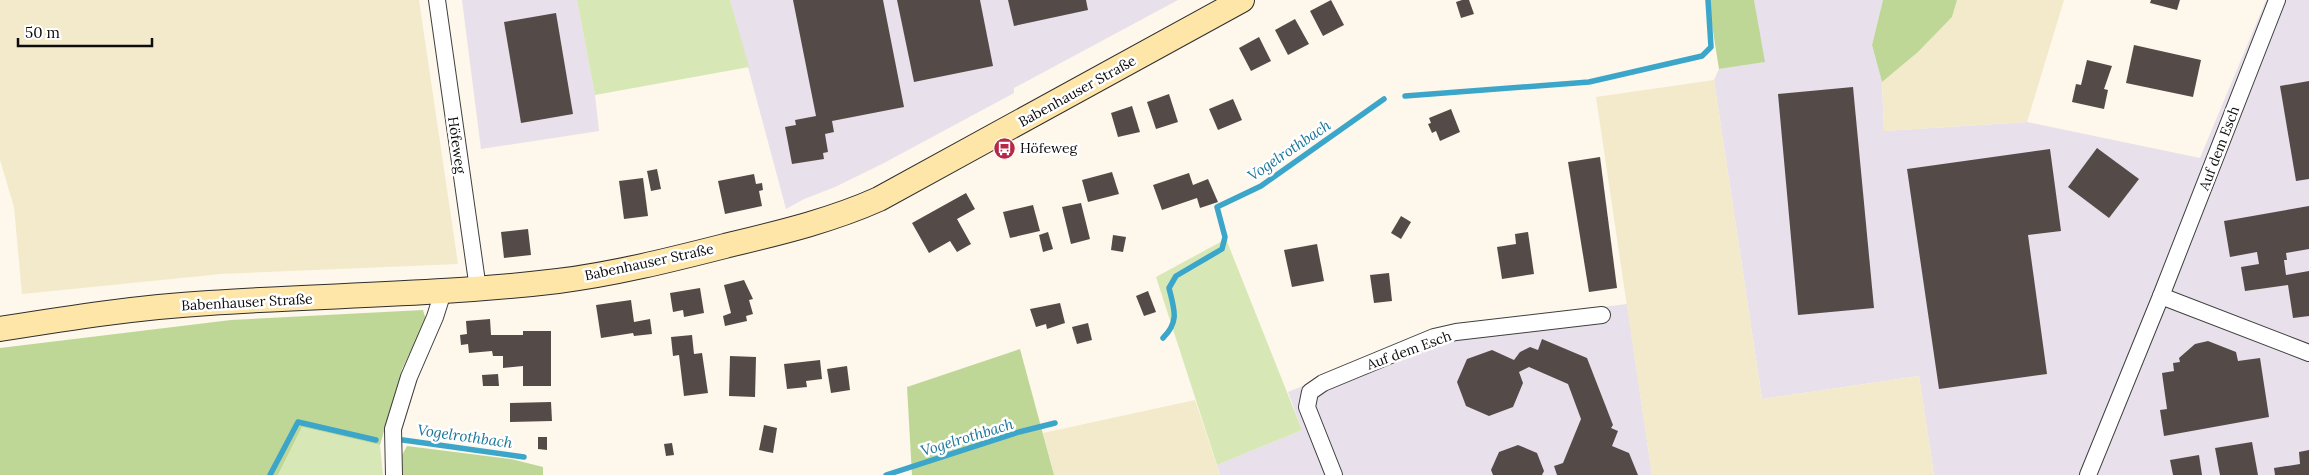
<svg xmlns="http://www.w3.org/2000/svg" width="2309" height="475" font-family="Lora,serif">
  <rect width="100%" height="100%" fill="#fef7eb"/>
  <g fill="#e8e0eb">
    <path d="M462,0h115l18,95 4,36 -118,18z"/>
    <path d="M730,0h448l-164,88v5l-132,71 -47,23 -31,12 -18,10z"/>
    <path d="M1754,0h129l-11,45 10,37 2,49 143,-9 173,36 66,-158h43v475h-375l-15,-99 -157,23 -48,-319 5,-11 45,-7z"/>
    <path d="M1627,304l25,171h-432l-3,-10 85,-35 -14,-38 160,-66z"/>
  </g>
  <g fill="#f3eacc">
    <path d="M0,0h419l39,264 -237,10 -199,20 -8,-87 -14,-47z"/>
    <path d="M1957,0h107l-37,122 -143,9 -2,-49 36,-30 34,-35z"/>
    <path d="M1714,80l48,319 157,-23 15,99h-282l-56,-378z"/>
    <path d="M1195,400l25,75h-166l-11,-42z"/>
  </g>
  <g fill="#d7e7b6">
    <path d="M577,0h153l19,67 -154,28z"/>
    <path d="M1226,239l76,191 -85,35 -61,-188z"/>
    <path d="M302,427l78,18 3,30h-105z"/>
  </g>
  <g fill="#bed796">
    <path d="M1708,0h46l11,62 -46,7z"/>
    <path d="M1883,0h74l-5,17 -34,35 -36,30 -10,-37z"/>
    <path d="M423,310l3,10 -24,49 -22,76 -78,-18 -24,48h-278v-127l231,-28z"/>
    <path d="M1020,349l34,126h-142l-5,-88z"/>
    <path d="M407,446l104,13 32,8v8h-142v-18z"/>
  </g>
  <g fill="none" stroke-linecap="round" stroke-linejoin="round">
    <g stroke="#3ba6c9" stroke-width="5.5">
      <path d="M1405,96l184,-14 113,-26 9,-9 -3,-47"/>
      <path d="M1163,338c17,-17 11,-29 6,-50l7,-12 46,-27 3,-12 -8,-30 44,-21 123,-87"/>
      <path d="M403,440l121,17"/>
      <path d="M270,475l28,-53 78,18"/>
      <path d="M886,475l133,-43 36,-9"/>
    </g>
  </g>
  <g fill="#544b48">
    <path d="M793,0h90l21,107 -72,14 2,11 -9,2 3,18 -5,1 1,6 -32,5 -7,-37 11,-2 -1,-5 21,-4z"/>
    <path d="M897,0h83l13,66 -79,16z"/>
    <path d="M1008,0h78l2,10 -74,16z"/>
    <path d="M1331,0l13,25 -21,11 -13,-25z"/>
    <path d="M1462,0h7l5,14 -13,4 -5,-16z"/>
    <path d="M2151,0h29l-3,10 -27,-7z"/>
    <path d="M556,13l17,101 -52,9 -17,-101z"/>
    <path d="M1295,19l14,25 -21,11 -13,-25z"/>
    <path d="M1259,37l12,24 -20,10 -12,-23z"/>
    <path d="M2134,45l67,15 -8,37 -67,-14z"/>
    <path d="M2087,60l25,6 -8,23 4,1 -4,19 -32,-7 4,-18 5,1z"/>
    <path d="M2309,81v98l-13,2 -16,-95z"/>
    <path d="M1853,87l21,221 -76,7 -20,-221z"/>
    <path d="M1169,94l9,28 -22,7 -9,-27z"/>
    <path d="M1233,99l9,21 -24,10 -9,-21z"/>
    <path d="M1132,106l8,26 -22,5 -7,-24z"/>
    <path d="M1451,109l9,23 -20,9 -4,-10 -4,2 -4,-9 3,-1 -2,-5z"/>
    <path d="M2097,148l42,31 -30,39 -41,-31z"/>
    <path d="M2050,149l11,82 -33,4 19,139 -108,15 -32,-220z"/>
    <path d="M1600,157l17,131 -28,4 -21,-130z"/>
    <path d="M657,169l4,20 -10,2 -4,-20z"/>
    <path d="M1112,172l7,22 -31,8 -6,-22z"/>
    <path d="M1189,173l4,12 15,-6 10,23 -18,6 -3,-10 -35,12 -9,-25z"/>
    <path d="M754,174l2,10 6,-1 1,7 -4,1 3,15 -37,8 -7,-33z"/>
    <path d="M643,178l5,38 -24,3 -5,-38z"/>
    <path d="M966,193l9,16 -18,10 14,25 -14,8 -7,-11 -21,12 -17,-30z"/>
    <path d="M1081,203l9,36 -19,5 -9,-37z"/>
    <path d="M1033,205l7,26 -30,7 -7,-26z"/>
    <path d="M2309,206v43l-23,4 1,7h-3l2,15 23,-4v45l-16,2 -5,-33 -43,6 -4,-24 18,-3 -2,-12 -27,5 -6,-36z"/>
    <path d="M1401,216l10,6 -10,17 -10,-6z"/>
    <path d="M528,229l3,26 -27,3 -3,-26z"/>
    <path d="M1048,232l5,17 -10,3 -4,-17z"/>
    <path d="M1528,232l6,42 -32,5 -5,-32 19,-3 -1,-10z"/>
    <path d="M1113,235l13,2 -3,15 -12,-2z"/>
    <path d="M1317,244l7,37 -32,6 -8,-37z"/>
    <path d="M1389,273l3,28 -18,2 -4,-28z"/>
    <path d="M744,280l9,19 -4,1 4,14 -7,2 1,5 -22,5 -2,-10 8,-3 -7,-28z"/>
    <path d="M700,288l4,25 -20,4 -1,-7 -10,2 -3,-19z"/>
    <path d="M1148,291l8,21 -12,4 -8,-20z"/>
    <path d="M631,300l3,22 16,-3 2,15 -18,2 -1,-3 -32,5 -5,-33z"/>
    <path d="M1060,303l5,20 -18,6 -1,-5 -10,3 -6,-18z"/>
    <path d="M490,319l1,16h32v-4h28v55h-28v-20l-20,2v-12h-10l-1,-5 -23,2 -1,-9 -7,1 -1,-10 7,-1 -1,-13z"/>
    <path d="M1088,323l4,17 -15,4 -5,-17z"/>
    <path d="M692,335l2,19 8,-1 6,40 -24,3 -5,-41 -6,1 -2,-19z"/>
    <path d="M1542,339l45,19 26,67 -2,3 7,3 -6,15 17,7 9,22h-81l-3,-9 9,-3 18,-44 -13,-35 -39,-17 -10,5 4,11 -10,24 -24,9 -23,-10 -9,-24 10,-23 25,-9 22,10 6,-8 10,-5 8,3z"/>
    <path d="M2208,341l28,11 2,9 22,-3 9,59 -105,19 -4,-26 7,-1 -5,-36 12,-2 -1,-8 7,-1 -1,-4 16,-14z"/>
    <path d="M730,356l26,1 -1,40 -26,-1z"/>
    <path d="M820,360l2,19 -16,2 1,6 -20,2 -3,-25z"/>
    <path d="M847,366l3,24 -19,3 -4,-24z"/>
    <path d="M498,374l1,12h-16l-1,-11z"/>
    <path d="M551,402l1,19 -42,1v-19z"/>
    <path d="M764,425l13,3 -4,25 -14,-3z"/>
    <path d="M538,437h9v13l-9,-1z"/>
    <path d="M2252,442l6,33h-38l-5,-27z"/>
    <path d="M672,443l2,12 -8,1 -2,-12z"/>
    <path d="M1518,445l19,8 7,18 -2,4h-49l-2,-5 8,-18z"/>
    <path d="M2309,450v25h-34l-1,-7 26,-4 -1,-12z"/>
    <path d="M2199,455l3,20h-29l-3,-15z"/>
  </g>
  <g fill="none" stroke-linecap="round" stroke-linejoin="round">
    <defs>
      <g id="street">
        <path d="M437,0l41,289"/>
        <path d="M2161,296l148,57"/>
        <path d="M394,475l-1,-46 16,-52 26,-60 8,-25"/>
        <path d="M1334,475l-27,-68 3,-15 13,-9 111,-46 22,-5 146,-17"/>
        <path d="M2088,475l73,-179 116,-296"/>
      </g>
      <path id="secondary" d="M0,329c69,-11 139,-22 209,-26 117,-8 233,-8 349,-22 56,-7 112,-21 167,-35 53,-13 105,-25 154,-47l363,-199"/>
    </defs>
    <use href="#street" stroke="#3f3f3f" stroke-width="18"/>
    <use href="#secondary" stroke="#2e2e2e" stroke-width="26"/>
    <use href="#street" stroke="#fff" stroke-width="16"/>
    <use href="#secondary" stroke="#fde6a8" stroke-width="24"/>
  </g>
  <defs>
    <symbol id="bus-disc" viewBox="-11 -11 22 22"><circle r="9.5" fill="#b72846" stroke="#fff"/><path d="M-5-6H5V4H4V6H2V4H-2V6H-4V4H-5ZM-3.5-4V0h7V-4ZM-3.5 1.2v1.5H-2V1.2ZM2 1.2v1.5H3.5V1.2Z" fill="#fff"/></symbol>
  </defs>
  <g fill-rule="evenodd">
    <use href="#bus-disc" x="992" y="136" width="25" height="25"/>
  </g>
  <g text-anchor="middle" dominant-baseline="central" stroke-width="5" stroke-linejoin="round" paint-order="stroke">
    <g font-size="14" fill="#0c0c0c" stroke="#fff">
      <text transform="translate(1077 91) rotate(-29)">Babenhauser Straße</text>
      <text transform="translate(457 145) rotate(82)">Höfeweg</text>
      <text transform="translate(2219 148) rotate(-69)">Auf dem Esch</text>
      <text transform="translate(649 262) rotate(-12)">Babenhauser Straße</text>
      <text transform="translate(247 302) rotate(-3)">Babenhauser Straße</text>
      <text transform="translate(1409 350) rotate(-20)">Auf dem Esch</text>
    </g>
    <g font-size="14" fill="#0c0c0c" stroke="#fff" text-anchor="start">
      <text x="1020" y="148">Höfeweg</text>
    </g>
    <g font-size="15" font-style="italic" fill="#197599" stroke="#fff">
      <text transform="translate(1289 150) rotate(-34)">Vogelrothbach</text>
      <text transform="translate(465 436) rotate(8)">Vogelrothbach</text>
      <text transform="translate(967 437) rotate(-17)">Vogelrothbach</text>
    </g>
  </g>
  <path d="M18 38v8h134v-8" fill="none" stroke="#0c0c0c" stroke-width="2.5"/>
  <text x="25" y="38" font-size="15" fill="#0c0c0c" stroke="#ffffff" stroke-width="4" paint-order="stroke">50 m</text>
</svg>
